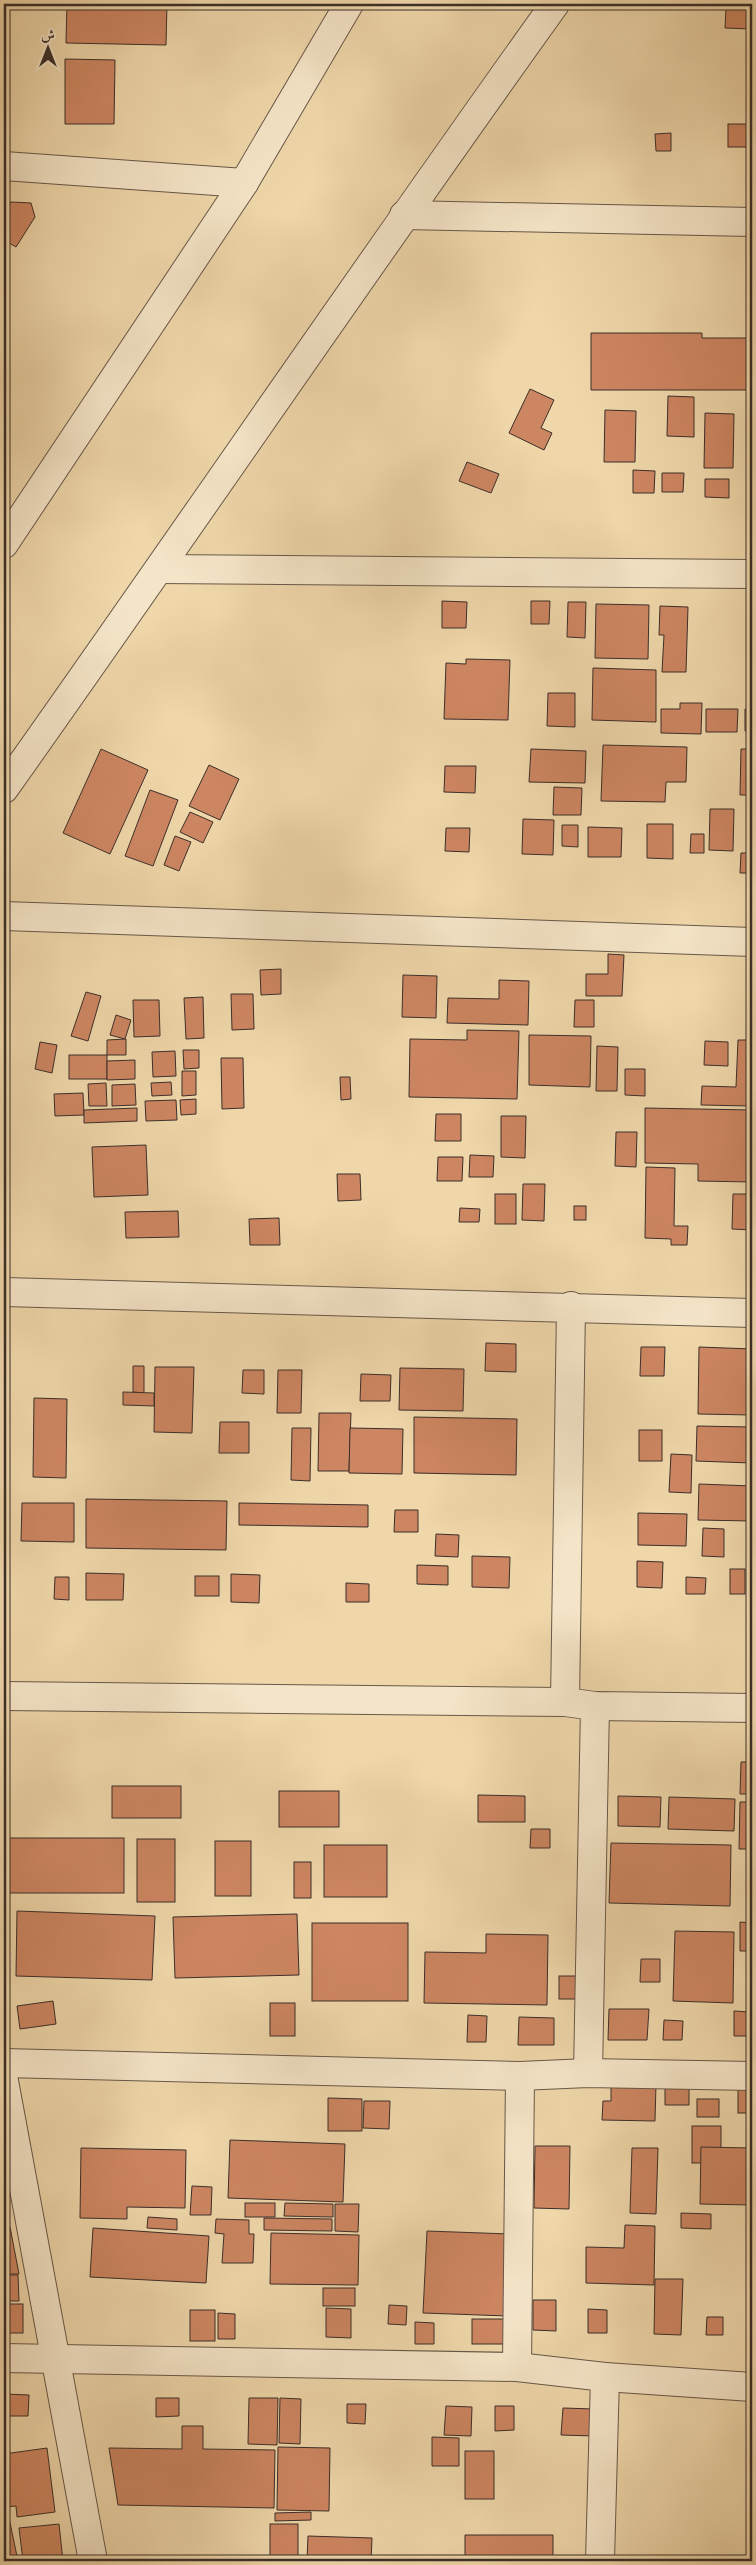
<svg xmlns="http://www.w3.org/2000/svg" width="756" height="2565" font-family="'Old Standard TT',Amiri,serif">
  <rect width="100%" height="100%" fill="#efd7aa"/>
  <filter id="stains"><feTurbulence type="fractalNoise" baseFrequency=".004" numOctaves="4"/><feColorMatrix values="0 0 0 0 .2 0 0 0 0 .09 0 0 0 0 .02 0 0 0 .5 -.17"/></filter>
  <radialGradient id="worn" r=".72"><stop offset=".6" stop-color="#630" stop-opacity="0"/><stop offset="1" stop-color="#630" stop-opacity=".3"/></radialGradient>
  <g fill="#cd8662" stroke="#3b2e29">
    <path d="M67,4h100l-1,41 -100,-2z"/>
    <path d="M726,8l25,1 -1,20 -25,-1z"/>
    <path d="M65,59l50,1 -1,64h-49z"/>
    <rect x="728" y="124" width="23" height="23"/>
    <path d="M671,133v18h-15l-1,-17z"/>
    <path d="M11,202l20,1 4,14 -19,30 -12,-7v-27z"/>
    <path d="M591,333h111v5h50v52h-161z"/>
    <path d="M530,389l24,11 -13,28 11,5 -8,17 -35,-17z"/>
    <path d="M668,396l26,1v40l-27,-1z"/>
    <path d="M605,410l31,1 -1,51h-31z"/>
    <path d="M705,413l29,1 -1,54h-29z"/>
    <path d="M467,462l32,12 -8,19 -32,-12z"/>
    <path d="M633,470l22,1 -1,22h-21z"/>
    <path d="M751,471h1v27h-2z"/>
    <path d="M662,473h22l-1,19h-21z"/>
    <path d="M705,479h24v19l-24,-1z"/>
    <path d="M442,601l25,1 -1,26h-24z"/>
    <path d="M531,601h19l-1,23h-18z"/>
    <path d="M568,602h18l-1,36 -18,-1z"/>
    <path d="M596,604l53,1 -1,54 -53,-1z"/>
    <path d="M660,606l28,1 -2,65h-24l2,-37h-5z"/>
    <path d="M750,612h2v25h-3z"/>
    <path d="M466,659l44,1 -2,60 -64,-1 2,-56 20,1z"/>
    <path d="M593,668l63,2v52l-64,-2z"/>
    <path d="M548,693h27v34l-28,-1z"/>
    <path d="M680,703h22l-1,31 -40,-1v-24h19z"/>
    <path d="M706,709h32l-1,23h-31z"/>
    <path d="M745,709l7,1v21h-7z"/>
    <path d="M603,745l84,2 -1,35h-20l-1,20 -64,-1z"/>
    <path d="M101,749l47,21 -38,84 -47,-21z"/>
    <path d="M531,749l55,2 -1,32 -56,-1z"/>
    <path d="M741,749h11v46h-12z"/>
    <path d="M209,765l30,14 -19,41 -31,-14z"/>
    <path d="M445,766h31l-1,27 -31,-1z"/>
    <path d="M554,787l28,1 -1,27h-28z"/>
    <path d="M150,790l28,10 -25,66 -28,-10z"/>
    <path d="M710,809h24l-1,42 -24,-1z"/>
    <path d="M190,812l23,10 -10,21 -23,-11z"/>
    <path d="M523,819l31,1 -1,35 -31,-1z"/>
    <path d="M647,824h26v35l-26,-1z"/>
    <path d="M562,825h16v22l-16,-1z"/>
    <path d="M588,827l34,1 -1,29h-33z"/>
    <path d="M446,828h24l-1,24 -24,-1z"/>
    <path d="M691,834h13v19h-14z"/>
    <path d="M175,836l16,6 -12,29 -15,-6z"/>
    <path d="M741,853h11v20h-12z"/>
    <path d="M608,954l16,1 -2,41h-36v-22h22z"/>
    <path d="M281,969v25l-20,1 -1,-25z"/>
    <path d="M403,975l34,1 -1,42 -34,-1z"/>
    <path d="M499,980l30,1 -1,44 -81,-2 1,-25 51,1z"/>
    <path d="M86,992l15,4 -13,45 -17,-5z"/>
    <path d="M231,994h22l1,35 -22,1z"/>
    <path d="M203,997l1,41 -18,1 -2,-41z"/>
    <path d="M133,1000h26l1,36 -26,1z"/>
    <path d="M575,1000h19v27h-20z"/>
    <path d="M116,1015l15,5 -6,19 -15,-4z"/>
    <path d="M467,1030l52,1 -2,68 -108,-2 1,-58 57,1z"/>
    <path d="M529,1035l62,1 -1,51 -61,-2z"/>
    <path d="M126,1039v16h-19v-15z"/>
    <path d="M738,1040h14v66l-51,-1 1,-19 34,1z"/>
    <path d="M705,1041l23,1v24l-24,-1z"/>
    <path d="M40,1042l17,3 -5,28 -17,-4z"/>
    <path d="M597,1046l21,1 -1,44h-21z"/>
    <path d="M183,1050h16v18l-15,1z"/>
    <path d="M175,1051l1,25 -23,1 -1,-25z"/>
    <rect x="69" y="1055" width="38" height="24"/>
    <path d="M221,1058h22l1,50 -22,1z"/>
    <path d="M135,1060v19l-28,1v-19z"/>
    <path d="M625,1069h20v27l-20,-1z"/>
    <path d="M182,1071h14v24l-14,1z"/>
    <path d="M340,1077h10l1,22 -10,1z"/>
    <path d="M171,1082l1,13 -20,1 -1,-13z"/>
    <path d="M106,1083l1,23h-18l-1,-22z"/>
    <path d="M135,1084l1,21 -24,1v-21z"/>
    <path d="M83,1093l1,22 -29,1 -1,-22z"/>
    <path d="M196,1099v15l-15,1 -1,-15z"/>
    <path d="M176,1100l1,20 -31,1 -1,-20z"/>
    <path d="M137,1108v13l-53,2v-13z"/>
    <path d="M645,1108l107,2v72l-54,-1v-17l-53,-1z"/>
    <path d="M436,1114h25v27h-26z"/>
    <path d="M501,1116h25l-1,42 -24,-1z"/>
    <path d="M616,1132h21l-1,35 -21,-1z"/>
    <path d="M146,1145l2,50 -54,2 -2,-50z"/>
    <path d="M470,1155l24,1 -1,21h-24z"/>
    <path d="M438,1157h25l-1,24h-25z"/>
    <path d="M646,1167l29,1 -1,58h14l-1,19h-16v-6l-26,-1z"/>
    <path d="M337,1174h23l1,26 -23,1z"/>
    <path d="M523,1184h22l-1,37 -22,-1z"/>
    <rect x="495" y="1194" width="21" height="30"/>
    <path d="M733,1194h19v36l-20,-1z"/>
    <rect x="574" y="1206" width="12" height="14"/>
    <path d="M460,1208l20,1 -1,13h-20z"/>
    <path d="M178,1211l1,26 -53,1 -1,-26z"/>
    <path d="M279,1218l1,27h-30l-1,-26z"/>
    <path d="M486,1343l30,1v28l-31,-1z"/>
    <path d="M641,1347h24l-1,29h-24z"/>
    <path d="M699,1347l53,2v66l-54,-1z"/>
    <path d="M133,1366h11v27l-11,-1z"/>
    <path d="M155,1367h39l-2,66 -38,-1z"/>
    <path d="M400,1368l64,1 -1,42 -64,-1z"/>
    <path d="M243,1370h21v24l-22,-1z"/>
    <path d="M278,1370h24l-1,43h-24z"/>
    <path d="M361,1374l30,1 -1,26h-30z"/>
    <path d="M123,1392l31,1v13l-31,-1z"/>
    <path d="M34,1398l33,1 -1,79 -33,-1z"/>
    <path d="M319,1413h32l-2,58h-31z"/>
    <path d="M414,1417l103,2 -1,56 -102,-2z"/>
    <path d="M220,1422h29v31h-30z"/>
    <path d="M697,1426l55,1 -1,36 -55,-2z"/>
    <path d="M292,1428h19l-1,53 -19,-1z"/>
    <path d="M350,1428l53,1 -1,45 -53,-1z"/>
    <rect x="639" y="1430" width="23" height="31"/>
    <path d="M671,1454l21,1 -1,38 -22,-1z"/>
    <path d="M699,1484l53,2v35l-54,-1z"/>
    <path d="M86,1499l141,2 -1,49 -140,-2z"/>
    <path d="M22,1503h52v39l-53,-1z"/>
    <path d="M239,1503l129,2v22l-129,-2z"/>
    <path d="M395,1510h23v22h-24z"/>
    <path d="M638,1513l49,1 -1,32 -48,-1z"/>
    <path d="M703,1528l21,1v28l-22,-1z"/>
    <path d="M436,1534l23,1 -1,22 -23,-1z"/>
    <path d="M472,1556l38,1 -1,31 -37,-1z"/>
    <path d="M637,1561l26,1 -1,26 -25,-1z"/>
    <path d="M417,1565l31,1v19l-31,-1z"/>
    <rect x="730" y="1569" width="15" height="25"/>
    <path d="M86,1573l38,1 -1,26h-37z"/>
    <path d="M231,1574l29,1 -1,28 -28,-1z"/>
    <rect x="195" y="1576" width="24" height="20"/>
    <path d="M55,1577h14v23l-15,-1z"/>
    <path d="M686,1577l20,1 -1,16h-19z"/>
    <path d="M346,1583l23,1v18h-23z"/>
    <path d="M741,1762h11v32h-12z"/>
    <rect x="112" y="1786" width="69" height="32"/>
    <rect x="279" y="1791" width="60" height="36"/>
    <path d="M478,1795l47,1v26h-47z"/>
    <path d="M618,1796l43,1 -1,30 -42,-1z"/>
    <path d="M669,1797l66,2 -1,32 -66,-2z"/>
    <path d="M740,1802h12v47h-13z"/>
    <path d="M531,1829h19v19h-20z"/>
    <rect x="4" y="1838" width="120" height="55"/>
    <rect x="137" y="1839" width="38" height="63"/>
    <rect x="215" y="1841" width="36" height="55"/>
    <path d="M611,1843l120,2 -1,61 -121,-3z"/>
    <rect x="324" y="1845" width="63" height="52"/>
    <rect x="294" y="1862" width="17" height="36"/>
    <path d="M17,1911l138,5 -3,64 -136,-4z"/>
    <path d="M297,1914l2,61 -124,3 -2,-61z"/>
    <path d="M740,1922l12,1v28h-12z"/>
    <rect x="312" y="1923" width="96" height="78"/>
    <path d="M675,1931l59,1 -1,71 -60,-2z"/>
    <path d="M486,1934l62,1 -1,70 -123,-2 1,-51 61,1z"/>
    <path d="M641,1959h19v23h-20z"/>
    <rect x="559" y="1976" width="20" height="23"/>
    <path d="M53,2001l3,23 -36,5 -3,-23z"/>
    <rect x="270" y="2003" width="25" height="33"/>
    <path d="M609,2009h40l-2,31h-39z"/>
    <path d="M734,2011l16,1 -1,24h-15z"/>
    <path d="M468,2015l19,1 -1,26h-19z"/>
    <path d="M519,2017l35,1v27h-36z"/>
    <path d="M664,2020l19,1 -1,19h-19z"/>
    <path d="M665,2081l24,1v23h-24z"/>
    <path d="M611,2083l45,1 -1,37 -53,-1 1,-19h8z"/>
    <rect x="738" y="2086" width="14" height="27"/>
    <path d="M328,2098l34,1v32h-34z"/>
    <rect x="697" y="2099" width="22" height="18"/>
    <path d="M364,2101h26l-1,28 -26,-1z"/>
    <rect x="692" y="2126" width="29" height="37"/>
    <path d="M4,2136l10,48 -10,2z"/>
    <path d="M230,2140l115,4 -2,58 -115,-4z"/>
    <path d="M535,2146h35l-1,63 -35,-1z"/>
    <path d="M701,2147l51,1v57l-52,-1z"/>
    <path d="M81,2148l105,2 -1,58 -58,-1v12l-47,-1z"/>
    <path d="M632,2148h26l-2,66 -26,-1z"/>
    <path d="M192,2186l20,1 -1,28h-21z"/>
    <path d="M4,2196l4,30h-4z"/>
    <rect x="245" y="2203" width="30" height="14"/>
    <path d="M285,2203l48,1v13l-49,-1z"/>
    <path d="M335,2204h24l-1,28 -23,-1z"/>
    <path d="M681,2213l30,1v15l-30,-1z"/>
    <path d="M148,2217l29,2v11l-30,-2z"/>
    <path d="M264,2218l68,1v12l-68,-1z"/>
    <path d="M216,2219l33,1v14h5l-1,29h-31l2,-29 -9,-1z"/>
    <path d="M625,2225l30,1 -1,59 -68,-2v-36l38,1z"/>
    <path d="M4,2227h6l9,47h-15z"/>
    <path d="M93,2228l116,8 -3,47 -116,-6z"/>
    <path d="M427,2231l83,3 -2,82 -85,-3z"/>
    <path d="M271,2233l88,2 -1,50 -88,-1z"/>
    <path d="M4,2275h14l1,26h-15z"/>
    <path d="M655,2279h28l-2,56 -27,-1z"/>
    <rect x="323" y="2288" width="32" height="18"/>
    <path d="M533,2300h23v31l-23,-1z"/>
    <rect x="4" y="2304" width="19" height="29"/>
    <path d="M389,2305l18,1 -1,19 -18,-1z"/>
    <path d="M326,2308l25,1v29l-25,-1z"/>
    <path d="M588,2309l19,1v23h-19z"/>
    <rect x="190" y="2310" width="25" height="31"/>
    <path d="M218,2313l17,1v25h-17z"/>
    <path d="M707,2317h16v18h-17z"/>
    <rect x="472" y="2319" width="33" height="25"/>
    <path d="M415,2322l19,1v21h-19z"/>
    <path d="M5,2394l24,1 -1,21h-24z"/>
    <path d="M156,2398h23v18l-23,1z"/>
    <path d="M249,2398h29l-1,47 -29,-1z"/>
    <path d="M280,2398l21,1 -1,45 -21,-1z"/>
    <path d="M347,2404h19l-1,20 -18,-1z"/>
    <path d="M446,2406l26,1 -1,29 -27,-1z"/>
    <path d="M495,2406h19v24l-19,1z"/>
    <path d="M563,2408l31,1v27l-33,-1z"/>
    <path d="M182,2426h21v23l72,1 -1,58 -156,-3 -9,-57 73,1z"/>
    <path d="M432,2437l27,1v28h-27z"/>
    <path d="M278,2447l52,1 -1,63 -52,-1z"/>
    <path d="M47,2448l8,64 -38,5 -1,-11 -12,1v-53z"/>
    <rect x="465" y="2451" width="29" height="48"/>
    <path d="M311,2512v8l-36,1v-8z"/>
    <path d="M9,2518l9,43h-14v-42z"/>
    <path d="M59,2524l4,37h-40l-4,-33z"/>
    <rect x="270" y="2524" width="28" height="33"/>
    <path d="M465,2535h88v26h-99v-2h11z"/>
    <path d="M308,2536l64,2 -1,23h-64z"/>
  </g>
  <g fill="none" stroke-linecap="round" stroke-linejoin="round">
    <defs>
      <g id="minor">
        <path d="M4,166l240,17"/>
        <path d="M404,215l348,7"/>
        <path d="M4,544l240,-361 105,-179"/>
        <path d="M160,569l592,5"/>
        <path d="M4,789c185,-261 365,-526 551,-785"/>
        <path d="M4,916l748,26"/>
        <path d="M4,1292l748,21"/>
        <path d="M4,1696l561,6 30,4 157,2"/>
        <path d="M565,1702l6,-396"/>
        <path d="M4,2063l516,13 68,-3 164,3"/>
        <path d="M588,2073l7,-367"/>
        <path d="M4,2081l89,480"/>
        <path d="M4,2358l513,9 88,10 147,10"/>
        <path d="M517,2367l3,-291"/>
        <path d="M600,2561l5,-184"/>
      </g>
    </defs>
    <use href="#minor" stroke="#685849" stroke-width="30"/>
    <use href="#minor" stroke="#f5e5c8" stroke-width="28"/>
  </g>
  <rect width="756" height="2565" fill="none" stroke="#efd7aa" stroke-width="20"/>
  <rect x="5" y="5" width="746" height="2555" fill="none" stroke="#3b2e29" stroke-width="2.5"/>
  <rect x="10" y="10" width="736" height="2545" fill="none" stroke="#3b2e29"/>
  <g transform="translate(48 48)" stroke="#f5e5c8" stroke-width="4" paint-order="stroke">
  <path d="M0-4L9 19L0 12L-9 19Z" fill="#3b2e29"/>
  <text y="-8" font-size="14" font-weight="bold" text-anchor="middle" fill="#3b2e29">ش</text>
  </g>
  <rect width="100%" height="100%" filter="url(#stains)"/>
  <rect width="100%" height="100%" fill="url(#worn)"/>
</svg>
